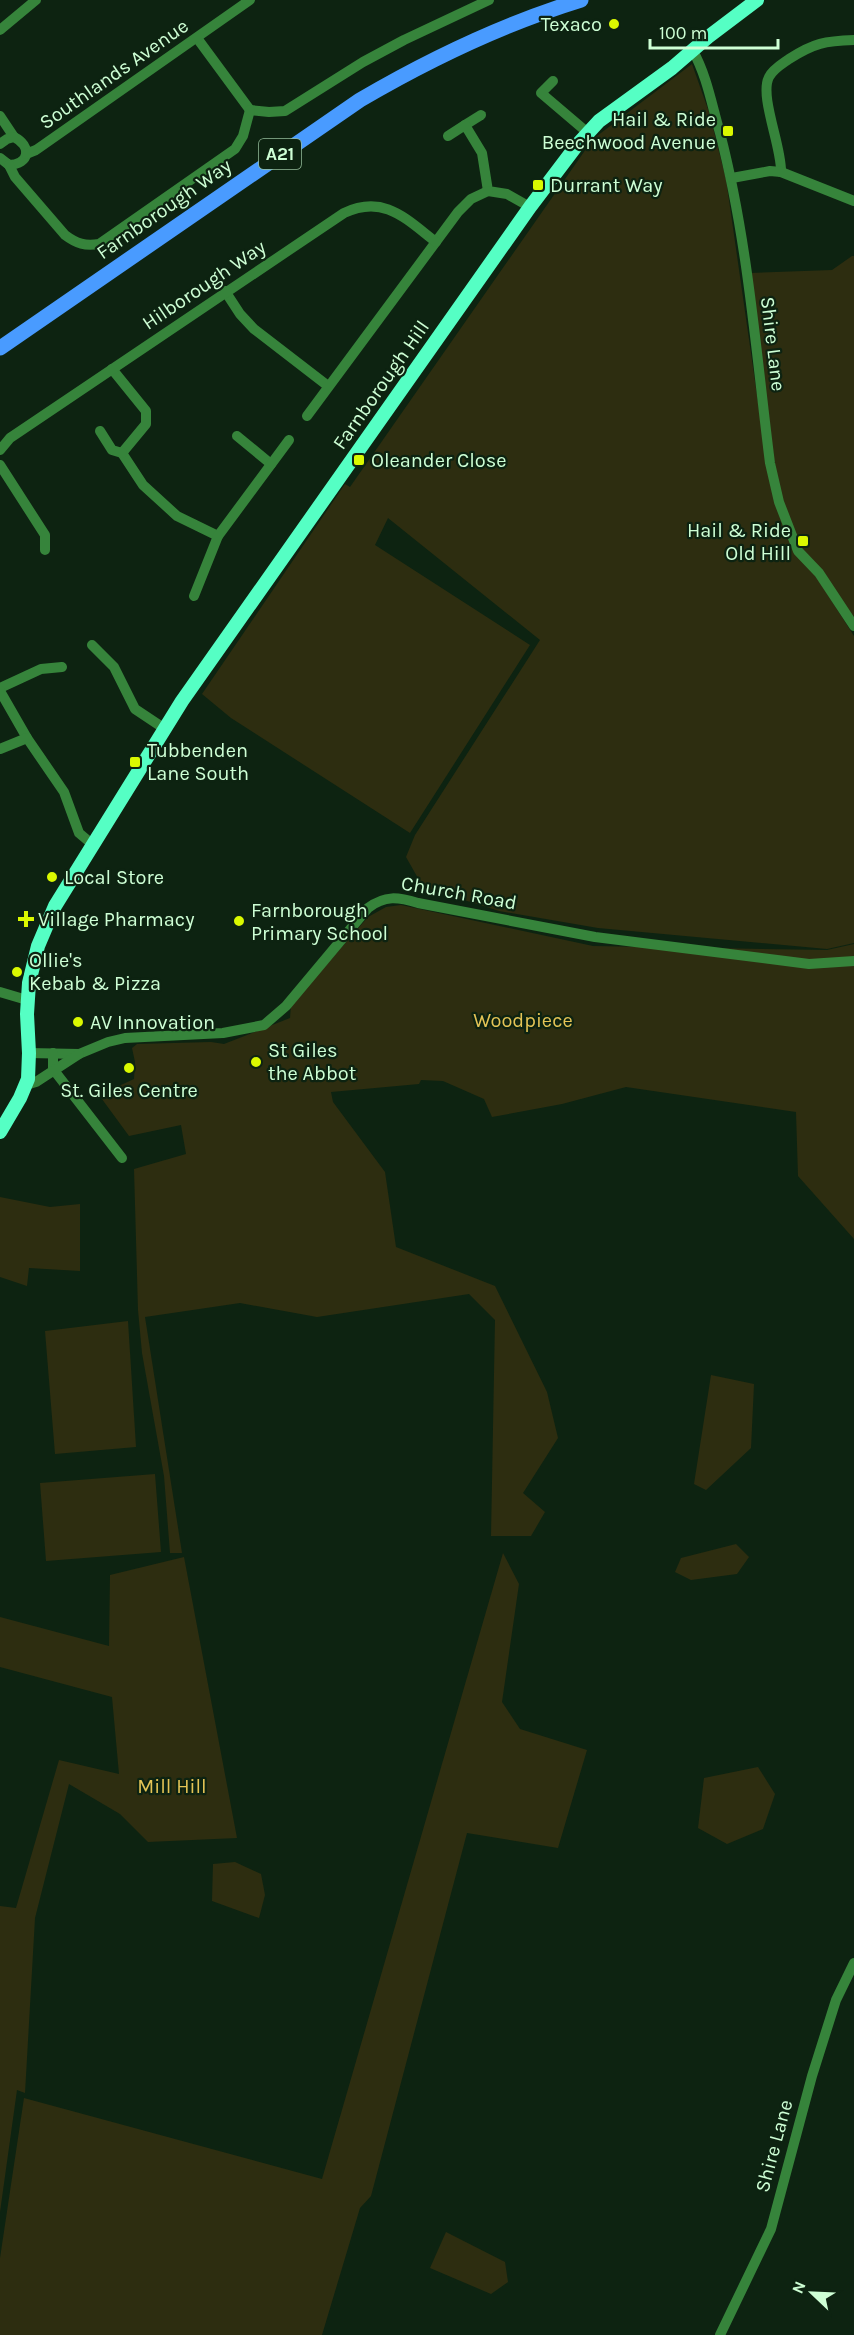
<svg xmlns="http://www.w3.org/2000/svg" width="854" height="2335" font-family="Karla,sans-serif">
  <rect width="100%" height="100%" fill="#0d2311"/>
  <g fill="#2d2d10">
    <path d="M692,64l17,48 17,67 42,293 8,32 38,69 40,63v307l-27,6 -229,-21 -99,-17 -76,-24 -17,-30 9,-22 125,-195 -152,-122 -13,27 155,100 -120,188 -179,-115 -29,-24 143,-210 5,3 243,-348z"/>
    <path d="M852,256h2v361l-53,-69 -19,-48 -8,-41 -24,-186 82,-3z"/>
    <path d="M401,905l192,41 234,4 27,-6v295l-56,-63 -2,-64 -170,-25 -64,17 -70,13 -8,-18 -41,-18 -22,-1 -2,4 -88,8 2,10 52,70 11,75 99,39 52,106 11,46 -35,55 22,19 -14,24h-40l4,-216 -26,-26 -152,23 -77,-14 -95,14 37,236h-12l-6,-77 -22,-123 -4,-43 -4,-141 52,-15 -5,-29 -52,11 -30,-41 35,-16 1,-17 -3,-14 5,-4 74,-2 13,2 66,-26 1,-13 77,-88 18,-10z"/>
    <path d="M0,1197l50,10 30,-3v67l-51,-3 -2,18 -27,-9z"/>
    <path d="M128,1321l8,126 -81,7 -10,-123z"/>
    <path d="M711,1375l43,9 -3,64 -45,42 -12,-6z"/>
    <path d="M155,1474l6,78 -115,9 -6,-78z"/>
    <path d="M736,1544l13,13 -12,17 -46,6 -16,-8 6,-14z"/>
    <path d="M503,1553l16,31 -17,118 18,27 67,21 -29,98 -91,-15 -96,363 -11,12 -38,127h-322v-77l24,-160 298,81z"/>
    <path d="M184,1557l53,281 -89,4 -28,-28 -51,-30 -34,134 -10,175 -8,-3 -17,122v-306l16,2 43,-148 60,14 -7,-77 -112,-30v-50l109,29 1,-71z"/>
    <path d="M758,1767l17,27 -12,35 -36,15 -29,-16 6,-50z"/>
    <path d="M235,1862l26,12 4,21 -6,23 -47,-17 1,-37z"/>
    <path d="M446,2232l59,30 3,20 -17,12 -61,-26z"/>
  </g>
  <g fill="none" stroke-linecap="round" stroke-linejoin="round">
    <g stroke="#36843b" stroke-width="10">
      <path d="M0,30l36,-30"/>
      <path d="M197,38l53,72"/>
      <path d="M693,51c14,25 19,55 27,82 28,108 36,220 50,330l9,39 19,49 21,22 35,53"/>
      <path d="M553,81l-12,12 47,40"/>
      <path d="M250,110l19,2 16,-1 78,-49 41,-22 85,-40"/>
      <path d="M0,116l14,21"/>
      <path d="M465,125l16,-10"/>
      <path d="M448,136l17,-11 17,28 6,38 19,3 23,13"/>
      <path d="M0,144l7,-5 7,-2c18,9 16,27 -5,28l-9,-7"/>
      <path d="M26,154l10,-4 214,-150"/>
      <path d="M9,165l6,12 50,58c12,9 20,11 34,9l136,-95 8,-13 7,-26"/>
      <path d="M781,172c1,-25 -22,-76 -12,-95 4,-8 13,-13 20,-18 25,-16 36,-18 65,-19"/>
      <path d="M732,178l38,-7 11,1 73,29"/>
      <path d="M225,291l15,23 14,15 74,57"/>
      <path d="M112,369l34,42v13l-24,29 21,32 34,31 41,20"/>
      <path d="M307,416l151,-204 13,-13 17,-8"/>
      <path d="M100,431l12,19 10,3"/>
      <path d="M237,436l34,28"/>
      <path d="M0,450l10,-12 334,-225c40,-19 62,6 92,29"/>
      <path d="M0,465l45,70v15"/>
      <path d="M194,596l24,-60 71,-96"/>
      <path d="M92,645l22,22 21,42 30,20"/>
      <path d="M0,688l41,-19 21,-2"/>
      <path d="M0,691l27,47 37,54 15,41 13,11"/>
      <path d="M0,749l27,-11"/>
      <path d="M0,992l27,8"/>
      <path d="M29,1053l50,1 29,-12 17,-4 98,-5 41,-8 22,-19 82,-98c17,-13 30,-11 50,-5l177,34 214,27 45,-3"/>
      <path d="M53,1053v16l69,89"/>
      <path d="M26,1085l10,-3 43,-28"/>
      <path d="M720,2335l51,-106 41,-153 24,-76 18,-37"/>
    </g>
    <path stroke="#55ffc4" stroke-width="14" d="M0,1132l20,-34 8,-19 1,-26 -2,-39 2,-31 9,-37 17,-40 127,-205 348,-494 47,-62 22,-24 73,-53 36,-31 49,-37"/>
    <path stroke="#499bff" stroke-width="15" d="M0,348l360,-248c70,-41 143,-76 221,-100"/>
  </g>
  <g fill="#daf900" stroke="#0d2311" stroke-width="2">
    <circle cx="614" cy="24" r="6"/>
    <rect x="722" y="125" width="12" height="12" rx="3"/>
    <rect x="532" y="179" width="12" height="12" rx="3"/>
    <rect x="353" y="454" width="12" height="12" rx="3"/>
    <rect x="797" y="535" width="12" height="12" rx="3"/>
    <rect x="129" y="756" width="12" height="12" rx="3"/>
    <circle cx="52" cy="877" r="6"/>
    <path d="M23 910h6v6h6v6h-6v6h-6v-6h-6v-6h6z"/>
    <circle cx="239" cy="921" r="6"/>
    <circle cx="17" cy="972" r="6"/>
    <circle cx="78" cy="1022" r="6"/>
    <circle cx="256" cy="1062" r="6"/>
    <circle cx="129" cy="1068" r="6"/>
  </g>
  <g text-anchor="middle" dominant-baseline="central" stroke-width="4.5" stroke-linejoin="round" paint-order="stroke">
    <rect fill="#0d2311" stroke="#94bd9a" stroke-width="1.5" x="259" y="139" width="42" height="30" rx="4.5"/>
    <g font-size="18" font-weight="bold" fill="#ceffd5">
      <text x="280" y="154">A21</text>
    </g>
    <g font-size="20" fill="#ceffd5" stroke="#0d2311" text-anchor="start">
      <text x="602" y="24" text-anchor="end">Texaco</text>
      <text x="716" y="119" text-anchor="end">Hail &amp; Ride<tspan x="716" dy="23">Beechwood Avenue</tspan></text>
      <text x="550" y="185">Durrant Way</text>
      <text x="371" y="460">Oleander Close</text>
      <text x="791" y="530" text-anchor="end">Hail &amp; Ride<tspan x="791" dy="23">Old Hill</tspan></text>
      <text x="147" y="750">Tubbenden<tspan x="147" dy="23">Lane South</tspan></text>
      <text x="64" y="877">Local Store</text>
      <text x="251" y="910">Farnborough<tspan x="251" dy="23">Primary School</tspan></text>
      <text x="38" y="919">Village Pharmacy</text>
      <text x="29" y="960">Ollie's<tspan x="29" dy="23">Kebab &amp; Pizza</tspan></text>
      <text x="90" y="1022">AV Innovation</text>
      <text x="268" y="1050">St Giles<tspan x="268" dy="23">the Abbot</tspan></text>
      <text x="129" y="1090" text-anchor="middle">St. Giles Centre</text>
    </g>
    <g font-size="20" fill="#ceffd5" stroke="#0d2311">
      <text transform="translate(114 74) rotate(-35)">Southlands Avenue</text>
      <text transform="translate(164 209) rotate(-35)">Farnborough Way</text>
      <text transform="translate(204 285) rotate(-34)">Hilborough Way</text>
      <text transform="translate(773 344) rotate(83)">Shire Lane</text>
      <text transform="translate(381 385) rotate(-55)">Farnborough Hill</text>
      <text transform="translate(459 893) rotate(10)">Church Road</text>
      <text transform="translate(774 2146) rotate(-75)">Shire Lane</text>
    </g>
    <g font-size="20" fill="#e4c456" stroke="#0d2311">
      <text x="523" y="1020">Woodpiece</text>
      <text x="172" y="1786">Mill Hill</text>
    </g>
  </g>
  <g transform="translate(812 2293) rotate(293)" stroke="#0d2311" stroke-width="4.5" paint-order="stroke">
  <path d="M0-4.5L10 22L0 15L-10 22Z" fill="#ceffd5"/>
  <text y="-9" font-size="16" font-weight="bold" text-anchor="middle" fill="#ceffd5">N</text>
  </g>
  <path d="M650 39v9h128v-9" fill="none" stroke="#ceffd5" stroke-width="3"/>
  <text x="659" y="39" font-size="18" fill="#ceffd5" stroke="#0d2311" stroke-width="4.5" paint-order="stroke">100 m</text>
</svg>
